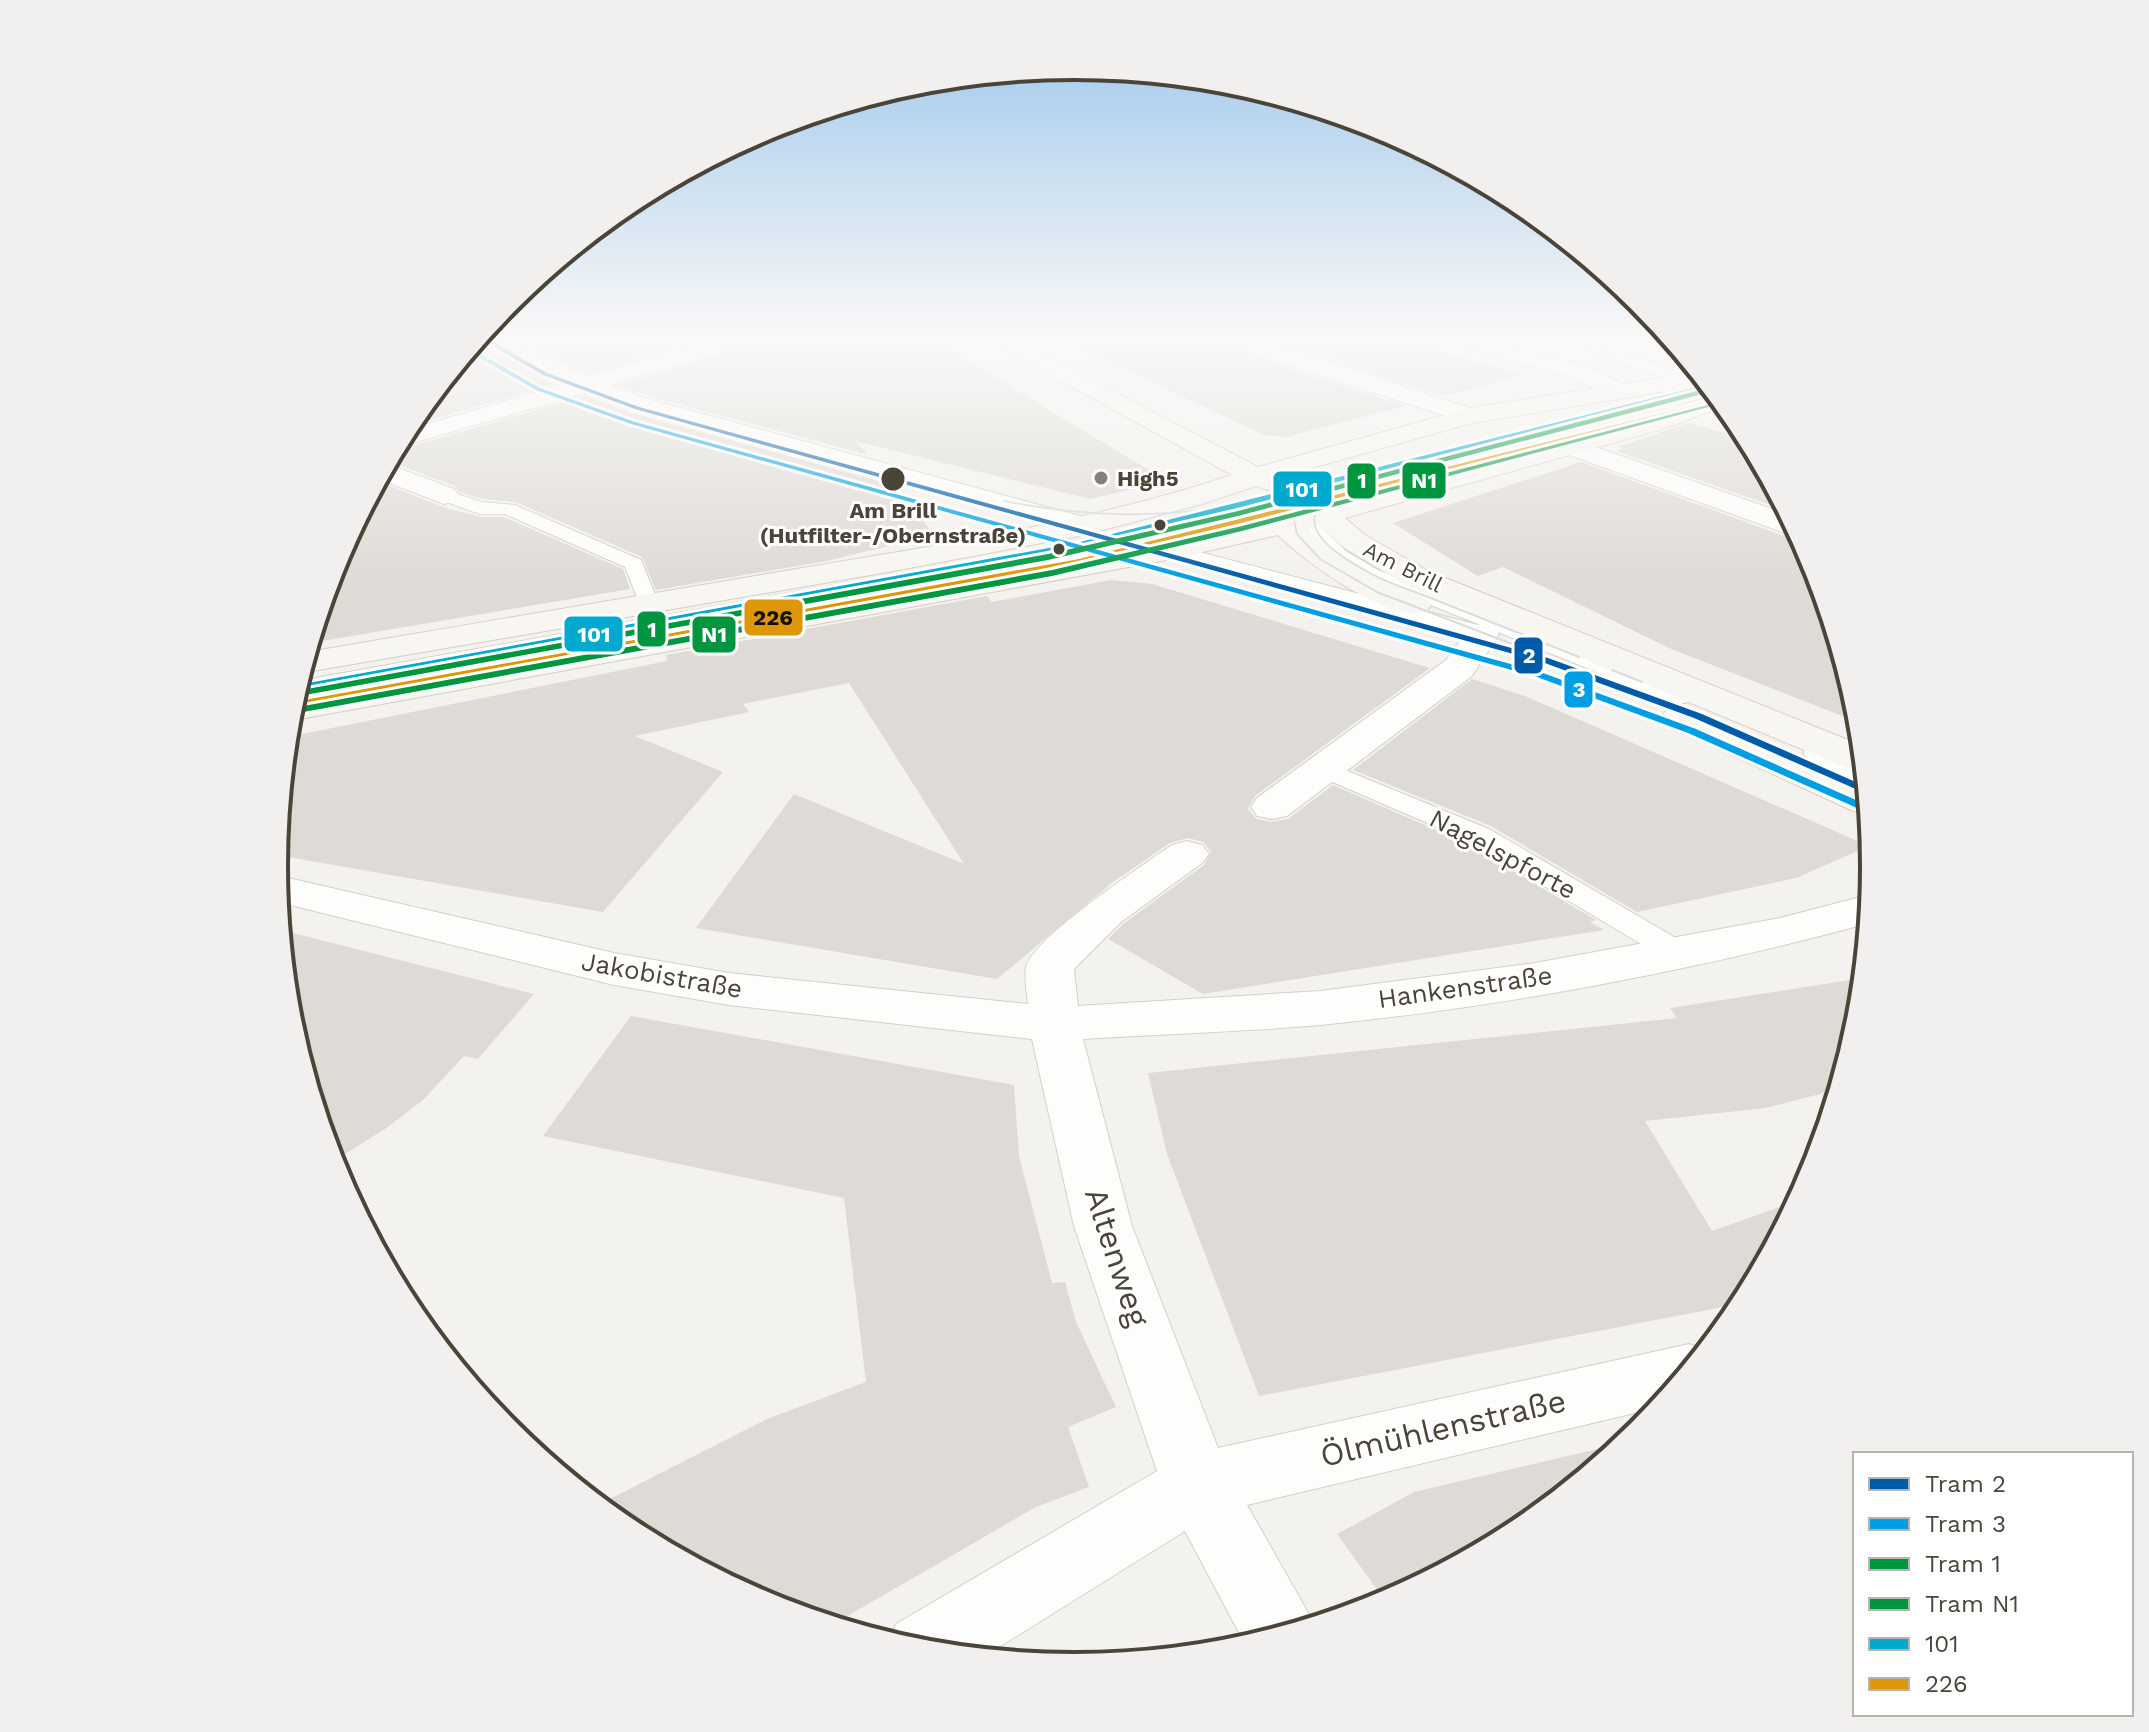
<svg xmlns="http://www.w3.org/2000/svg" width="2149" height="1732" font-family="'Work Sans',sans-serif">
  <rect width="100%" height="100%" fill="#f4f2ee"/>
  <g fill="#dedbd6">
    <path d="M477,339l77,45 -148,43 4,-6z"/>
    <path d="M517,339h185l-114,35z"/>
    <path d="M741,339h191l235,142 -77,18 -235,-58 13,14 -223,-60 -26,-10 119,-35z"/>
    <path d="M1061,339h159l5,8 180,59 -119,31 -22,-2z"/>
    <path d="M1269,339h127l127,36 -80,21z"/>
    <path d="M586,396l39,15 268,74 42,50 -109,26 -170,29 -14,-33 -126,-55 -33,-3 -24,-7 -4,-6 -67,-25 6,-10z"/>
    <path d="M1689,423l60,17 39,71 -172,-60 6,-2 -5,-2z"/>
    <path d="M1581,462l203,74 18,2 12,22 46,163 -191,-75 -166,-81 -25,9 -85,-53z"/>
    <path d="M377,481l66,26 37,10h24l119,52 7,20 -320,54 26,-84z"/>
    <path d="M1111,580l41,4 278,84 -175,128 -7,13 8,10 15,3 17,-3 45,-34 135,59 128,76 -6,2 14,8 -401,64 -95,-55 15,-15 81,-59 7,-13 -8,-10 -15,-4 -18,5 -57,39 -116,97 -301,-51 98,-134 170,70 -115,-181 -106,21 6,8 -114,24 88,36 -120,140 -327,-57 11,-118 380,-76 -1,-6 321,-59 5,6z"/>
    <path d="M1472,679l53,17 344,150 -73,32 -159,34 -146,-86 -138,-56z"/>
    <path d="M281,930l253,64 -56,65 -14,-3 -41,44 -38,29 -53,33 -42,-140z"/>
    <path d="M1863,978l-4,45 -20,66 -73,19 -121,13 67,110 87,-31 -55,103 -485,93 -92,-242 -19,-81 529,-55 -7,-10z"/>
    <path d="M631,1016l383,69 5,71 33,127 13,-1 11,40 40,85 -48,20 21,60 -53,20 -204,118 -64,-20 -138,-74 -32,-26 169,-86 99,-37 -22,-184 -301,-62z"/>
    <path d="M1627,1442l-108,89 -133,71 -49,-68 77,-42z"/>
  </g>
  <g fill="none" stroke-linecap="round" stroke-linejoin="round">
    <defs>
      <g id="lane">
        <path d="M1555,339h23l128,42 4,5 -8,7 -492,128 -159,37 -757,137 5,-14 752,-135 150,-34 491,-125z"/>
        <path d="M444,490l38,12 33,3 126,55 18,44 -11,6 -7,-2 -16,-41 -120,-53h-25l-42,-15 -3,-4z"/>
        <path d="M1324,509l9,6 -7,16 2,3 19,18 31,18 255,100 3,5 52,17 4,5 -4,5 -8,2 -79,-25 -2,-6 -235,-95 -38,-23 -20,-24 11,-20z"/>
        <path d="M1154,540l324,85 3,5 -11,7 -323,-87 -3,-4z"/>
        <path d="M1816,745l49,21 1,18 -59,-26 -4,-5 4,-5z"/>
        <path d="M1323,761l166,68 199,116 4,7 -4,7 -11,3 -11,-3 -197,-118 -155,-67 -4,-5 4,-5z"/>
      </g>
      <g id="street">
        <path d="M480,339h29l79,38 126,-38h24l-1,8 -127,38 34,13 451,122 4,6 -4,6 -11,3 -11,-3 -447,-124 -40,-15 -191,55 9,-17 159,-47 -18,-7z"/>
        <path d="M1223,339h35l221,72 4,5 -4,5h-18l-235,-77z"/>
        <path d="M1448,339h38l97,27 46,20 3,5 -3,5h-18l-44,-20 -116,-32z"/>
        <path d="M1573,439l216,76 11,20 -15,-2 -221,-80 -4,-6 4,-6z"/>
        <path d="M387,464l67,25 4,6 -4,6 -10,3 -65,-25z"/>
        <path d="M1482,624l12,3 5,7 -27,42 -185,140 -15,3 -15,-3 -6,-9 6,-9 189,-138 24,-33z"/>
        <path d="M1187,841l15,4 7,9 -7,9 -81,59 -47,47 4,37 242,-15 215,-28 245,-45 92,-24 -3,29c-174,48 -369,84 -549,102 -79,7 -158,9 -237,14l49,187 86,222 471,-104 18,6 -47,57 -413,98 68,120 -69,21 -61,-115 -202,126 -65,-6 -29,-9 7,-18 261,-153 -83,-245 -42,-187 -303,-34 -115,-20 -336,-83 -3,-27 339,78 115,20 299,31c-1,-11 -4,-26 -2,-37 6,-28 118,-103 146,-122z"/>
      </g>
      <g id="secondary">
        <path d="M985,339h29l244,128 212,-59 203,-32 9,2 3,5 -3,5 -9,2 -201,33 -189,53 20,7 26,22 319,-87 68,-25 10,12 -60,23 -321,90 20,17 63,36 435,175 2,27 -15,-4 -444,-184 -63,-38 -25,-22 -12,3c34,33 76,52 120,70l5,7 -5,7c-39,10 -121,-50 -148,-77l-106,24 -883,162 4,-23 879,-157 92,-21 -11,-14 5,-6c16,-4 22,2 33,14l11,-3 -19,-16 -27,-9 -54,18 -118,31 -196,37 -587,101 7,-21c164,-28 329,-56 494,-84 145,-24 291,-47 430,-93z"/>
        <path d="M1680,706l187,80 2,28 -16,-3 -186,-86 -6,-8 6,-8z"/>
      </g>
    </defs>
    <use href="#lane" stroke="#d2d0cb" stroke-width="2"/>
    <use href="#street" stroke="#d2d0cb" stroke-width="2"/>
    <use href="#secondary" stroke="#d3cfc5" stroke-width="2"/>
    <use href="#lane" fill="#fdfdfc" fill-rule="evenodd"/>
    <use href="#street" fill="#fdfdfc" fill-rule="evenodd"/>
    <use href="#secondary" fill="#f7f6f1" fill-rule="evenodd"/>
    <g stroke="#dbdbda" stroke-width="2">
      <path d="M1361,471l-40,15 -24,19 -4,10 4,19 23,25 57,33 247,95"/>
      <path d="M1373,479c-18,6 -49,13 -57,33 -11,26 34,50 52,60 21,12 46,19 68,28 48,19 95,38 143,57"/>
      <path d="M1004,501c76,15 147,18 224,5"/>
      <path d="M1612,670l30,12"/>
    </g>
    <defs>
      <path id="lane-bridge" d="M1697,390l14,-4"/>
      <path id="secondary-bridge" d="M1673,383l29,-8"/>
    </defs>
    <use href="#lane-bridge" stroke="#d2d0cb" stroke-width="17" stroke-linecap="butt"/>
    <use href="#secondary-bridge" stroke="#d3cfc5" stroke-width="26" stroke-linecap="butt"/>
    <use href="#lane-bridge" stroke="#fdfdfc" stroke-width="16"/>
    <use href="#secondary-bridge" stroke="#f7f6f1" stroke-width="25"/>
    <defs>
      <path id="bus-1" d="M1709,384l3,4 -636,161 -780,142 1,-6 779,-142z"/>
      <path id="bus-2" d="M1715,400l3,2 -1,1 -638,162 -780,142 -5,-3 5,-3 780,-142z"/>
    </defs>
    <use href="#bus-1" stroke="#fff" stroke-width="6"/>
    <use href="#bus-2" stroke="#fff" stroke-width="6"/>
    <use href="#bus-1" fill="#00a9ce" fill-rule="evenodd"/>
    <use href="#bus-2" fill="#dd9709" fill-rule="evenodd"/>
    <defs>
      <path id="tram-1" d="M481,339h8l58,34 92,34 909,251 154,56 165,73v7l-173,-76 -152,-56 -907,-253 -92,-34z"/>
      <path id="tram-2" d="M473,352h4l63,36 95,34 908,251 153,56 169,75 2,2 -2,2h-8l-169,-75 -151,-56 -906,-253 -95,-34 -63,-36z"/>
      <path id="tram-3" d="M1712,387l2,4 -476,125 -190,44 -754,137 2,-6 752,-137 186,-42z"/>
      <path id="tram-4" d="M1715,403l5,1 -478,127 -190,45 -754,137 -5,-3 5,-3 754,-137 186,-43z"/>
    </defs>
    <use href="#tram-1" stroke="#fff" stroke-width="6"/>
    <use href="#tram-2" stroke="#fff" stroke-width="6"/>
    <use href="#tram-3" stroke="#fff" stroke-width="6"/>
    <use href="#tram-4" stroke="#fff" stroke-width="6"/>
    <use href="#tram-1" fill="#005ca9" fill-rule="evenodd"/>
    <use href="#tram-2" fill="#009fe3" fill-rule="evenodd"/>
    <use href="#tram-3" fill="#009640" fill-rule="evenodd"/>
    <use href="#tram-4" fill="#009640" fill-rule="evenodd"/>
  </g>
  <linearGradient id="sky" x2="0" y2="1"><stop stop-color="#98c4ec"/><stop offset="0.58" stop-color="#faf9f7"/><stop offset="1" stop-color="#faf9f7" stop-opacity="0"/></linearGradient>
  <rect width="2149" height="582" fill="url(#sky)"/>
  <circle fill="#868178" stroke="#fff" stroke-width="3" cx="1101" cy="478" r="8"/>
  <g fill="#4b4439" stroke="#fff" stroke-width="3">
    <circle cx="893" cy="479" r="13"/>
    <circle cx="1160" cy="525" r="7"/>
    <circle cx="1059" cy="549" r="7"/>
  </g>
  <g text-anchor="middle" dominant-baseline="central" stroke-width="6" stroke-linejoin="round" paint-order="stroke">
    <g font-size="22" font-weight="bold" fill="#4b4439" stroke="#fff" text-anchor="start">
      <text x="1117" y="478">High5</text>
    </g>
    <g font-size="22" font-weight="bold" fill="#4b4439" stroke="#fff">
      <text x="893" y="510">Am Brill<tspan x="893" dy="25">(Hutfilter-/Obernstraße)</tspan></text>
    </g>
    <g font-size="22" fill="#4b4439" stroke="#fff">
      <text transform="translate(1403 567) rotate(27)">Am Brill</text>
    </g>
    <g font-size="26" fill="#4b4439" stroke="#fff">
      <text transform="translate(1503 854) rotate(28)">Nagelspforte</text>
      <text transform="translate(662 975) rotate(10)">Jakobistraße</text>
      <text transform="translate(1465 987) rotate(-8)">Hankenstraße</text>
    </g>
    <g font-size="32" fill="#4b4439" stroke="#fff">
      <text transform="translate(1117 1257) rotate(72)">Altenweg</text>
      <text transform="translate(1443 1428) rotate(-13)">Ölmühlenstraße</text>
    </g>
  </g>
  <path d="M0 0H2149V1732H0ZM288 866a786 786 0 1 1 1572 0a786 786 0 1 1-1572 0Z" fill="#f1f0ef" fill-rule="evenodd"/>
  <path fill="none" stroke="#4b4439" stroke-width="4" d="M288 866a786 786 0 1 1 1572 0a786 786 0 1 1-1572 0Z"/>
  <g stroke="#fff" stroke-width="3">
    <rect x="1401" y="461" width="46" height="39" rx="8" fill="#009640"/>
    <rect x="1346" y="462" width="31" height="38" rx="8" fill="#009640"/>
    <rect x="1272" y="470" width="61" height="38" rx="8" fill="#00a9ce"/>
    <rect x="743" y="598" width="61" height="39" rx="8" fill="#dd9709"/>
    <rect x="636" y="610" width="31" height="38" rx="8" fill="#009640"/>
    <rect x="563" y="615" width="61" height="38" rx="8" fill="#00a9ce"/>
    <rect x="691" y="615" width="46" height="39" rx="8" fill="#009640"/>
    <rect x="1513" y="636" width="31" height="39" rx="8" fill="#005ca9"/>
    <rect x="1563" y="670" width="31" height="39" rx="8" fill="#009fe3"/>
  </g>
  <g font-size="22" text-anchor="middle" font-weight="bold" fill="#fff">
    <text x="1424" y="488">N1</text>
    <text x="1362" y="488">1</text>
    <text x="1302" y="497">101</text>
    <text x="652" y="637">1</text>
    <text x="594" y="642">101</text>
    <text x="714" y="642">N1</text>
    <text x="1529" y="663">2</text>
    <text x="1579" y="697">3</text>
  </g>
  <g font-size="22" text-anchor="middle" font-weight="bold" fill="#111">
    <text x="773" y="625">226</text>
  </g>
  <rect x="1853" y="1452" width="280" height="264" fill="#ffffff" stroke="#b7b4b0" stroke-width="2"/>
  <rect x="1869" y="1478" width="40" height="12" fill="#005ca9" stroke="#b7b4b0" stroke-width="2"/>
  <text x="1925" y="1492" font-size="24" fill="#4b4439">Tram 2</text>
  <rect x="1869" y="1518" width="40" height="12" fill="#009fe3" stroke="#b7b4b0" stroke-width="2"/>
  <text x="1925" y="1532" font-size="24" fill="#4b4439">Tram 3</text>
  <rect x="1869" y="1558" width="40" height="12" fill="#009640" stroke="#b7b4b0" stroke-width="2"/>
  <text x="1925" y="1572" font-size="24" fill="#4b4439">Tram 1</text>
  <rect x="1869" y="1598" width="40" height="12" fill="#009640" stroke="#b7b4b0" stroke-width="2"/>
  <text x="1925" y="1612" font-size="24" fill="#4b4439">Tram N1</text>
  <rect x="1869" y="1638" width="40" height="12" fill="#00a9ce" stroke="#b7b4b0" stroke-width="2"/>
  <text x="1925" y="1652" font-size="24" fill="#4b4439">101</text>
  <rect x="1869" y="1678" width="40" height="12" fill="#dd9709" stroke="#b7b4b0" stroke-width="2"/>
  <text x="1925" y="1692" font-size="24" fill="#4b4439">226</text>
</svg>
